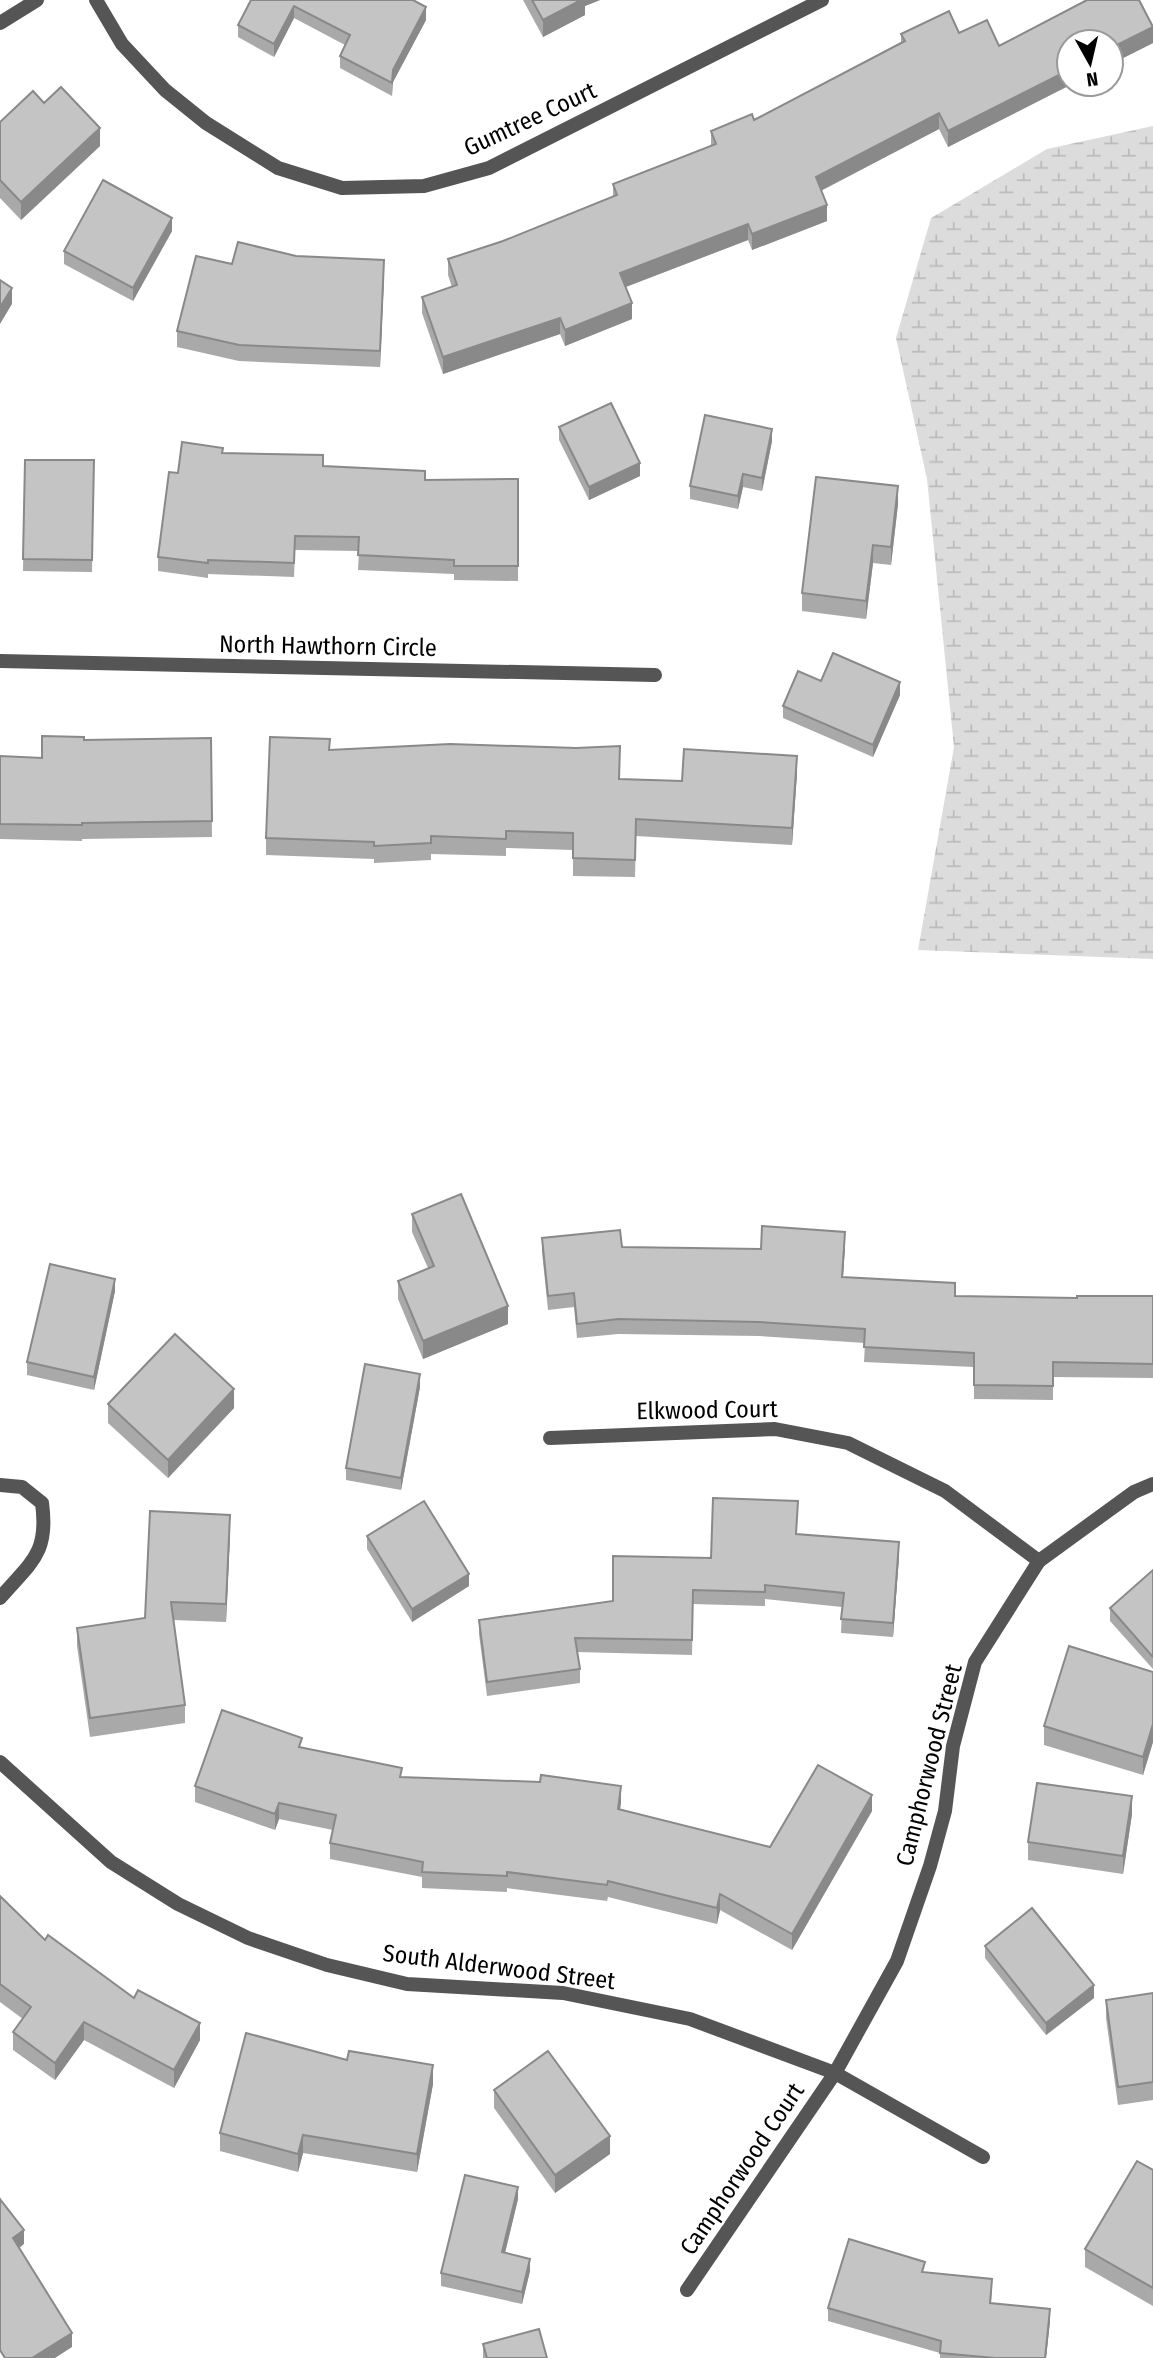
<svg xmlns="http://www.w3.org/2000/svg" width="1153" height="2358" font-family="'Fira Sans Condensed',sans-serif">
  <defs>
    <pattern id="wetland-marsh" width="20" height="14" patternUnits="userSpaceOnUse" patternTransform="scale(1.75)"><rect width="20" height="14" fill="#dcdcdc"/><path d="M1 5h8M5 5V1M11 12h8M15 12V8" fill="none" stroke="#bbb"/></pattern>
  </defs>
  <rect width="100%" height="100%" fill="#fff"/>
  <path fill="url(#wetland-marsh)" d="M1153,126v833l-235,-9 36,-203 -27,-268 -31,-141 35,-120 116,-69z"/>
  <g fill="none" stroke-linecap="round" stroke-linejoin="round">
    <g stroke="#555" stroke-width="14">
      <path d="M96,0l26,44 43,46 41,33 72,45 64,20 82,-2 65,-18 333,-168"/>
      <path d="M0,23l37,-23"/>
      <path d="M0,661l655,14"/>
      <path d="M550,1438l225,-9 73,14 97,48 94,70"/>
      <path d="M0,1485l22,2 20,16c7,51 -11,59 -42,95"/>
      <path d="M0,1762l111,100 67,42 70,34 79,27 80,19 156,9 127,26 145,54 148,84"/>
      <path d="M687,2290l148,-217 62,-112 33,-95 15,-55 8,-65 22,-84 64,-101 95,-69 19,-8"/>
    </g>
  </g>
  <g fill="#a9a9a9">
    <path d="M249,0h164l13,20 -33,62 -1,14 -52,-28v-12l5,-11 -51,-27 -20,39 -36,-20v-12l13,-24z"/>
    <path d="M523,0h77l-15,6v9l-42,22z"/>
    <path d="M1153,27v16l-205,104 -9,-18 -118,62 6,30 -75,29 -4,-10 -122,47 6,32 -67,27 -5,-12 -117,40 -21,-61v-16l30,-10 -4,-12v-16l55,-18 110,-44v-13l98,-38v-15l43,-11 147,-77v-9l58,-1 40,13z"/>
    <path d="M44,103l56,43 -79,74 -21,-22v-76z"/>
    <path d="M172,231l-39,70 -69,-37v-13z"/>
    <path d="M232,264l152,12 -4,91 -141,-6 -62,-14v-16z"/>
    <path d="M559,427l81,49 -51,24 -30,-60z"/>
    <path d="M772,441l-10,50 -19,-4 -5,22 -48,-10v-13z"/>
    <path d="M223,453l202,27 93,-1v102l-64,-1v-6l-96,-4 1,-19 -64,-1 -1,27 -86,-3v4l-50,-7v-14l20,-84z"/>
    <path d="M25,460h69l-2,112 -69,-1z"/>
    <path d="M898,504l-7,61 -18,-2 -7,56 -64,-8v-18z"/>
    <path d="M821,681l79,14 -27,62 -90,-39v-12z"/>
    <path d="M211,738l1,99 -130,2v2l-82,-2v-83l42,2 42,-18z"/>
    <path d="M330,750l290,29 62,2 115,-8 -5,72 -156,-9 -1,41 -62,-1v-26l-67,-2v8l-75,-2v6l-57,3v-4l-108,-4v-17z"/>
    <path d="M412,1214l96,110 -85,35 -25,-60v-18l30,-13 -16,-36z"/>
    <path d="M542,1238l80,9 139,2 84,-3 -2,31 112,19 122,2 76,-2v82l-100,-1v23l-79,-1v-32l-110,-5 1,-19 -106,-7 -141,-2 -41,4 -3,-31 -26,3 -6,-58z"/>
    <path d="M115,1291l-21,99 -67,-15v-13z"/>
    <path d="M420,1387l-19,103 -55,-10v-12z"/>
    <path d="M108,1404l126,4 -66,70 -60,-55z"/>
    <path d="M230,1533l-4,89 -53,-2 12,85v18l-95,14 -13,-91v-18l68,-10z"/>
    <path d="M367,1536l102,50 -57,36 -45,-73z"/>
    <path d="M899,1557l-6,80 -52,-4 1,-26 -77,-8v7l-72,-2 -1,51 -115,-3 3,17v14l-93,13 -8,-62v-14l134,-19 98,-43z"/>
    <path d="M1153,1570v99l-43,-48v-13z"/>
    <path d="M1153,1672v70l-10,33 -99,-30v-19z"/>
    <path d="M302,1747l100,30 219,25 -1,8 150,37 102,-36 -80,139 -72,-40 -3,14 -109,-27 -1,4 -100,-13v4l-85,-4v-11l-92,-18v-16l3,-13 -54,-11 -4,11 -80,-28v-16z"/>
    <path d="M1132,1814l-9,60 -95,-14v-18z"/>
    <path d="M0,1896l45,44 155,100 -26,48 -90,-48 -29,40 -42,-30v-18l10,-13 -23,-17z"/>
    <path d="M985,1946l109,52 -48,37 -61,-77z"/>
    <path d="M1153,1993v107l-35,5 -12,-87v-18z"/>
    <path d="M347,2060l86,24 -16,88 -114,-19 -5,19 -78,-21v-18z"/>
    <path d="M494,2090l116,64 -55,39 -61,-85z"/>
    <path d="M1153,2170v136l-68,-39v-18z"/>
    <path d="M518,2199l-13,54 25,18 -8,33 -81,-18v-13z"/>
    <path d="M925,2273l67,18 -1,12 59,18 -4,37h-106v-5l-112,-32v-13z"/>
    <path d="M483,2344l64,14h-64z"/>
  </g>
  <g fill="#898989">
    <path d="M580,0h20l-15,6v9l-42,22v-17z"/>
    <path d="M294,6v12l-20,39v-13z"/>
    <path d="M426,7v13l-33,62 -1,14 1,-26z"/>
    <path d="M1153,27v16l-42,21v-16z"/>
    <path d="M1069,70v14h3l-124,63v-16z"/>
    <path d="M939,113v16l-123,64v-16z"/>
    <path d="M100,128v18l-79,74v-18z"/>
    <path d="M827,205v16l-75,29v-16z"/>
    <path d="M172,218v13l-39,70v-13z"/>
    <path d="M748,224v16l-128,49v-16z"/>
    <path d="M384,260v16l-4,91v-16z"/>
    <path d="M12,288v16l-12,20v-17z"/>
    <path d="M632,303v16l-67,27v-16z"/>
    <path d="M560,318v16l-117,40v-17z"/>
    <path d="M772,429v12l-10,50v-13z"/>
    <path d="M640,463v13l-51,24v-13z"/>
    <path d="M743,474v13l-5,22v-13z"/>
    <path d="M898,486v18l-7,61v-18z"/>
    <path d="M873,545v18l-7,56v-18z"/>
    <path d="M900,682v13l-27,62v-12z"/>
    <path d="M797,756v17l-5,72v-17z"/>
    <path d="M845,1232v14l-3,45v-14z"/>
    <path d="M115,1279v12l-21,99v-13z"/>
    <path d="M508,1306v18l-85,35v-18z"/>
    <path d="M420,1374v13l-19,103v-12z"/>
    <path d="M234,1389v19l-66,70v-18z"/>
    <path d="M230,1515v18l-4,89v-18z"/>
    <path d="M899,1542v15l-6,80v-14z"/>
    <path d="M469,1574v12l-57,36v-13z"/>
    <path d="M1153,1724v18l-10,33v-18z"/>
    <path d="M621,1786v16l-3,23v-16z"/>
    <path d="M872,1795v16l-80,139v-16z"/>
    <path d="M1132,1796v18l-9,60v-18z"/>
    <path d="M279,1803v16l-4,11v-16z"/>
    <path d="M720,1894v16l-3,14v-16z"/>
    <path d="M1094,1985v13l-48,37v-12z"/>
    <path d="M84,2022v18l-29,40v-17z"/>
    <path d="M200,2023v17l-26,48v-18z"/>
    <path d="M433,2065v19l-16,88v-18z"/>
    <path d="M303,2135v18l-5,19v-18z"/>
    <path d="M610,2136v18l-55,39v-18z"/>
    <path d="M518,2187v12l-16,66v-13z"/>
    <path d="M24,2230v14l-11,9v-15z"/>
    <path d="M530,2259v12l-8,33v-12z"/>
    <path d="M1050,2309v12l-4,37h-1z"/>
    <path d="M72,2333v14l-17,11h-23z"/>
  </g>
  <g fill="#c4c4c4" stroke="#898989" stroke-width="2">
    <path d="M251,0h162l13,7 -33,63 -1,13 -52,-27 10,-21 -56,-29 -20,38 -36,-19z"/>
    <path d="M532,0h49l-38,20z"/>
    <path d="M1087,0h52l14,27 -42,21v-6h-42v28l-121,61 -9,-18 -123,64 11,28 -75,29 -4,-10 -128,49 12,30 -67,27 -5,-12 -117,39 -21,-60 35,-12 -9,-26 55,-18 114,-46 -4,-11 103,-40 -5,-13 41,-17 2,6 151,-79 -4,-7 48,-23 10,22 28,-13 12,26z"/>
    <path d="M61,87l39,41 -79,74 -21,-22v-58l33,-31 11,12z"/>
    <path d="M103,180l69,38 -39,70 -69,-37z"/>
    <path d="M238,242l58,14 88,4 -4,91 -141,-6 -62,-14 19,-75 36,8z"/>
    <path d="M0,280l12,8 -12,19z"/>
    <path d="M611,403l29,60 -51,24 -30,-60z"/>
    <path d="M705,415l67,14 -10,49 -19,-4 -5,22 -48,-10z"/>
    <path d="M182,442l41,6 -1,5 101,2v11l102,5v9l93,-1v87h-64v-6l-96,-5 1,-18 -64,-1 -1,27 -86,-3v3l-50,-6 11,-85 9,1z"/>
    <path d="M25,460h69l-2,100 -69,-1z"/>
    <path d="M816,477l82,9 -7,61 -18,-2 -7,56 -64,-8z"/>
    <path d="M833,653l67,29 -27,63 -90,-39 15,-35 23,10z"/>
    <path d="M42,736l42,1v3l127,-2 1,83 -130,2v2l-82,-1v-68l42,2z"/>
    <path d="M270,737l60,2 -1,11 121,-6 126,4 44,-2 -1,33 63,2 2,-32 113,7 -5,72 -156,-9 -1,41 -62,-2v-25l-67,-2v8l-75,-3v7l-57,3v-4l-108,-4z"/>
    <path d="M461,1194l47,112 -85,35 -25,-60 36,-15 -22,-52z"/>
    <path d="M762,1226l83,6 -3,45 113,6v13l122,2v-2h76v68l-100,-2v24l-79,-1v-32l-110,-6 1,-18 -106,-7 -141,-3 -41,5 -3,-31 -26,3 -6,-58 78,-8 2,17 139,2z"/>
    <path d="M50,1264l65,15 -21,98 -67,-15z"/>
    <path d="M175,1334l59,55 -66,71 -60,-56z"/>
    <path d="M365,1364l55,10 -19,104 -55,-10z"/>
    <path d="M713,1498l85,3 -2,33 103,8 -6,81 -52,-4 3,-26 -79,-8v7l-72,-2 -1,50 -117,-2 5,31 -93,13 -8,-62 134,-19v-45l98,2z"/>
    <path d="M424,1501l45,73 -57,35 -45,-73z"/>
    <path d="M150,1511l80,4 -4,89 -55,-2 14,103 -95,13 -13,-90 68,-10z"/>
    <path d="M1153,1570v87l-43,-49z"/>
    <path d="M1069,1646l84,26v52l-10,33 -99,-31z"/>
    <path d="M222,1710l80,28 -3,9 103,21 -2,9 140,5 1,-7 80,11 -3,23 152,38 48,-82 54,30 -80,139 -72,-40 -3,14 -109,-27 -1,4 -100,-13v4l-85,-4 1,-10 -93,-19 6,-28 -57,-12 -4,11 -80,-28z"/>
    <path d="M1037,1783l95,13 -9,60 -95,-14z"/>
    <path d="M0,1896l45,44 3,-5 86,63 4,-8 62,33 -26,47 -90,-48 -29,41 -42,-31 18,-25 -31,-23z"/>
    <path d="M1032,1908l62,77 -48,38 -61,-77z"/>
    <path d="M1153,1993v89l-35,5 -12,-87z"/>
    <path d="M246,2033l101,27 2,-9 84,14 -16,89 -114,-19 -5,19 -78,-21z"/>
    <path d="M548,2051l62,85 -55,39 -61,-85z"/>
    <path d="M1137,2161l16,9v118l-68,-39z"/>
    <path d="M465,2175l53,12 -16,65 28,7 -8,33 -81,-19z"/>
    <path d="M0,2199l24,31 -11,8 59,95 -40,25h-27l-5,-8z"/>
    <path d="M849,2239l76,23 -3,10 70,7 -2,24 60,6 -5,49h-50l-55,-5 1,-12 -113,-33z"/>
    <path d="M539,2329l8,29h-60l-4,-14z"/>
  </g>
  <g text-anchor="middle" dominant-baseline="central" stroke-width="5" stroke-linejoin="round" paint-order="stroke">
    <g font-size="24" fill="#000" stroke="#fff">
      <text transform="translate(530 119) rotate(-25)">Gumtree Court</text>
      <text transform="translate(328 646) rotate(1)">North Hawthorn Circle</text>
      <text transform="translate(707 1410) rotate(-1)">Elkwood Court</text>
      <text transform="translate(929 1765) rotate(-76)">Camphorwood Street</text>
      <text transform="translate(499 1967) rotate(7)">South Alderwood Street</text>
      <text transform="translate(742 2169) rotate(-56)">Camphorwood Court</text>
    </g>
  </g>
  <g transform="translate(1090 63) rotate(172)"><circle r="33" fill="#ffffff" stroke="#999999" stroke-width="2"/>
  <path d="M0-5L12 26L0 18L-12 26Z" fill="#000000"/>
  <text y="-10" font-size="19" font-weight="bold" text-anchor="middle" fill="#000000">N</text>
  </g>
</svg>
